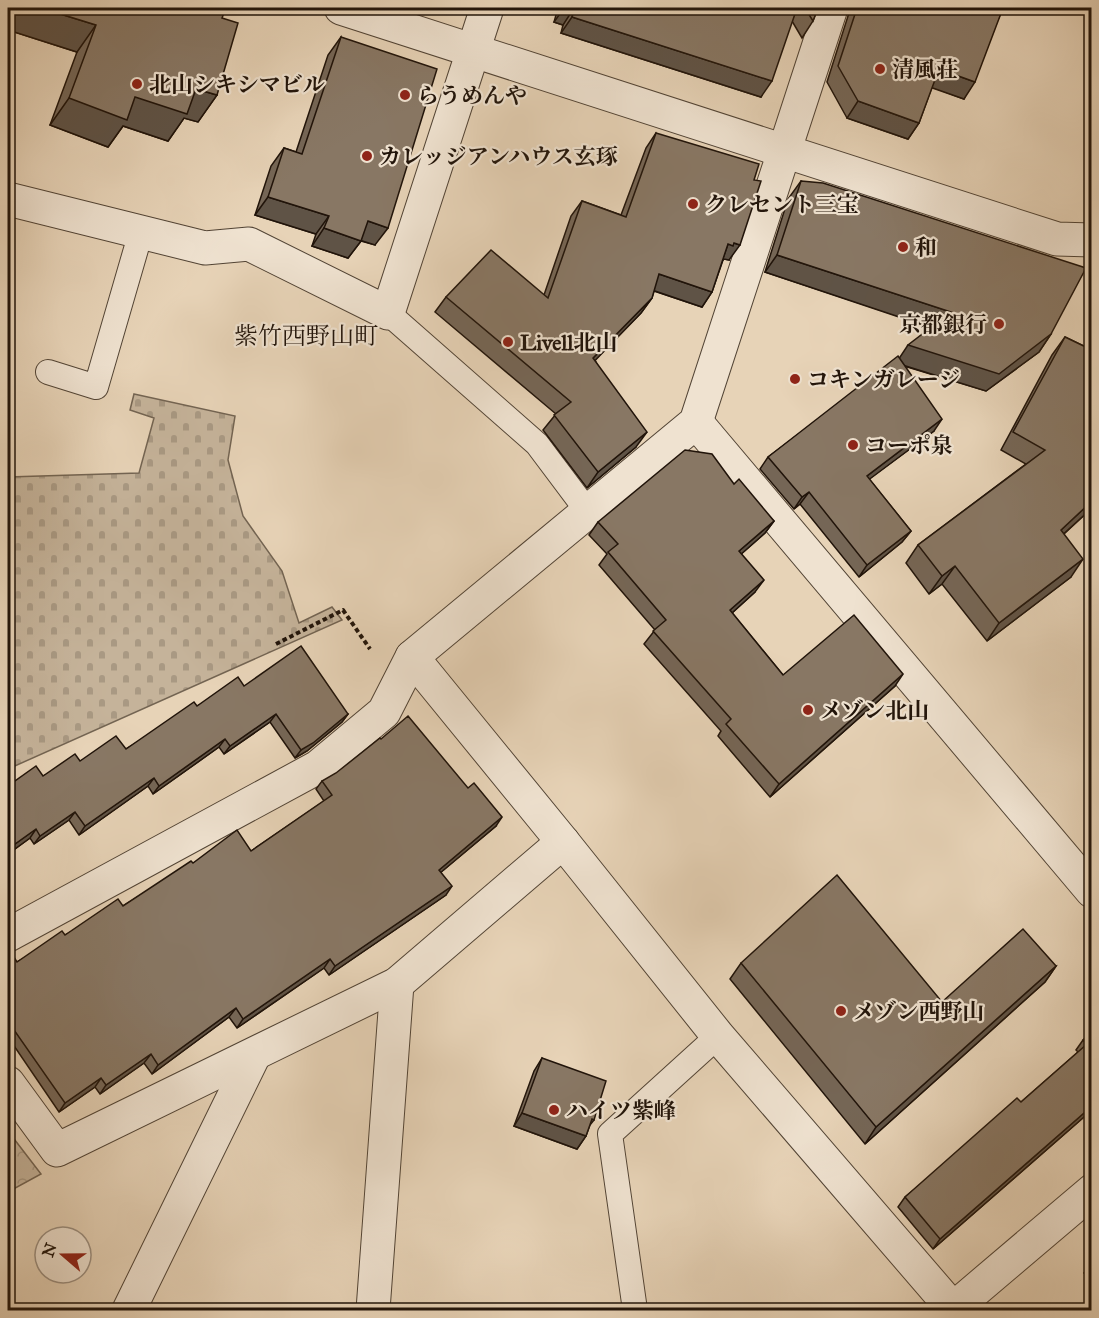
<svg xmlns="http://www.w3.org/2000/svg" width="1099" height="1318" font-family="'IM FELL Great Primer','Noto Serif JP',serif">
  <defs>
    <pattern id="cemetery-stones" width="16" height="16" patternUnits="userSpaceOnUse" patternTransform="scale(1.5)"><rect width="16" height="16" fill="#c5b39a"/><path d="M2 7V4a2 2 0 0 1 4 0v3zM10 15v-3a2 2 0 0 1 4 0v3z" fill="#a99983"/></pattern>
    <pattern id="park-crowns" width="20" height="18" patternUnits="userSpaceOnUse" patternTransform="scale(1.5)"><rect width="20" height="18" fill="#c5b39a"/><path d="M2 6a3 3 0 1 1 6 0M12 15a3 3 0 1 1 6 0" fill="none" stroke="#a99983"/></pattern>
  </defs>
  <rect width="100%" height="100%" fill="#e7d3b7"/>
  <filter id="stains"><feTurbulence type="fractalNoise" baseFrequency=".00333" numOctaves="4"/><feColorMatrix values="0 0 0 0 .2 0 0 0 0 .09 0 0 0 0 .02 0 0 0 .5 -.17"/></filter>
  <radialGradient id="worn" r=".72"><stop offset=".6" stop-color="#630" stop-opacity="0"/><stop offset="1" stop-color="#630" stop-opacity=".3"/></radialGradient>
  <path fill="url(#cemetery-stones)" stroke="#736452" stroke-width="1.5" d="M134,394l101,22 -7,44 15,56 39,55 17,52 33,-16 10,13 -334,149v-292l131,-4 15,-55 -24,-8z"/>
  <path fill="url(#park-crowns)" stroke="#736452" stroke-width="1.5" d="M8,1131l33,43 -33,18z"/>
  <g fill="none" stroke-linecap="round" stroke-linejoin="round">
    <defs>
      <g id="service">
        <path d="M388,313l149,131 51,68"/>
        <path d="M48,372l48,15 45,-155"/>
        <path d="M635,1310l-25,-176 108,-98"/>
      </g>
      <g id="minor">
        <path d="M8,199l197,49 44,-4 139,69 99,-305"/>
        <path d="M696,422l396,469"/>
        <path d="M412,657l151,185 155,194 236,274"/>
        <path d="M8,935l310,-168 66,-55 28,-55 284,-235 135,-414"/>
        <path d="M8,1083l49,67 340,-166 166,-142"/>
        <path d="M953,1309l139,-118"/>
        <path d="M129,1310l125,-255"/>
        <path d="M373,1310l24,-326"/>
      </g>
      <path id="tertiary" d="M341,8l716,231 35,1"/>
    </defs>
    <use href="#service" stroke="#524435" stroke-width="26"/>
    <use href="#minor" stroke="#524435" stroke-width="35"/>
    <use href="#tertiary" stroke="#524435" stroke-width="35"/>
    <path stroke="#21140a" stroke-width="4" stroke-dasharray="4.5 3" stroke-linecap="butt" d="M276,644l67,-34 27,39"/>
    <use href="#service" stroke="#efe2d0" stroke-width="24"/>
    <use href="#minor" stroke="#efe2d0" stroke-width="33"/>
    <use href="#tertiary" stroke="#efe2d0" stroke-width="33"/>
  </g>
  <g fill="#756656" stroke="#21140a" stroke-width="1.5">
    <path d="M8,8l214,10 -5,77 -19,27 -14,-4 -16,23 -45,-15 -15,21 -58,-22 27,-73 -69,-22z"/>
    <path d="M558,8h260l-5,13 -11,17 -10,-17 -31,76 -200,-64 2,-8 -9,-3z"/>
    <path d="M849,8h154l-39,91 -32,-12 -13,36 -11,16 -61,-21 -20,-36 22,-69z"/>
    <path d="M341,37l34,208 -14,-4 -13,17 -36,-12 4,-12 -61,-19 16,-49 13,-18 12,4 32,-97z"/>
    <path d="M656,133l73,127 -5,-1 -1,1 -11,32 -10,15 -48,-16 -2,7 -11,15 -46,47 41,87 -49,41 -44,-58 13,-16 -121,-102 11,-15 98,-2 27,-79 11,-15 39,14 25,-67z"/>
    <path d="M801,181l250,153 -12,18 -53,39 -82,-25 30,65 -65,48 42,52 -9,11 -43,35 -59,-73 -6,5 -34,-40 8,-12 131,-98 32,-32 -166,-55 23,-73z"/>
    <path d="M1065,337l27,13v158l-28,26 7,43 -84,64 -45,-57 -13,10 -23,-31 12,-18 108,-81 -25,-14 51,-95z"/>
    <path d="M734,484l40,37 -9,12 -24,21 14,38 -23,21 51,62 112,11 -125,111 -52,-61 3,-5 -77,-87 11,-14 -56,-65 8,-11 -18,-19 9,-13z"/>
    <path d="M244,686l104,28 -6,8 -35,29 -12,7 -25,-36 -46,32 -5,-7 -66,47 -5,-8 -69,49 -10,-15 -35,24 -4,-6 -22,16v-68l35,-10 37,-15 46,-12 71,-43z"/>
    <path d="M322,781l174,45 -55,46 5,23 -117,80 -5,-7 -87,60 -8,-11 -77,57 -8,-11 -44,31 -5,-7 -36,25 -51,-75v-80l9,5 48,-27 58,-29 70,-43 58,-12 73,-50 -8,-12z"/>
    <path d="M741,963l201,39 114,-36 -11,16 -180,162 -135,-165z"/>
    <path d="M1092,1032v78l-159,139 -35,-42 7,-10 116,-95 57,-50 -2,-2 7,-10z"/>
    <path d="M542,1058l52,62 -4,5 -4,11 -9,13 -63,-23 20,-55z"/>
    <path d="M1092,1263v18l-8,-8z"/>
  </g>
  <g fill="#5f5346" stroke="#21140a" stroke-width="1.5">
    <path d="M8,8h33l55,17 -19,27 -69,-22z"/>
    <path d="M564,8h10l-11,17 -9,-3z"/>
    <path d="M572,17l200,64 -11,16 -200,-64z"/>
    <path d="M939,69l36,13 -11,17 -37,-13z"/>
    <path d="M196,89l21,6 -19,27 -14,-4 -16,23 -45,-15 -15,21 -58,-22 19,-27 66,-1z"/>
    <path d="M858,101l61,22 -11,16 -61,-21z"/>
    <path d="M268,197l61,19 -13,18 -61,-19z"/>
    <path d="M368,221l20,7 -13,17 -19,-6z"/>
    <path d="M324,228l37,13 -13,17 -36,-12z"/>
    <path d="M734,243l6,2 -11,15 -5,-1 -2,2 6,-17z"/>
    <path d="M777,255l174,57 -13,18 -173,-58z"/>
    <path d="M659,274l53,18 -10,15 -53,-18z"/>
    <path d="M652,298l-11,15 -58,60 10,-15z"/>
    <path d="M1051,334l-12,18 -53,39 -90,-28 12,-18z"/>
    <path d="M942,419l-8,12 -75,56 8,-11z"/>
    <path d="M647,432l-11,15 -49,41 11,-16z"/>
    <path d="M809,492l-9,12 -6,5 8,-12z"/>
    <path d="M1092,501v7l-44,40 13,-18z"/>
    <path d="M774,521l-9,12 -35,31 9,-13z"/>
    <path d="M911,531l-9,11 -43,35 8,-12z"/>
    <path d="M1083,559l-12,18 -84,64 12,-18z"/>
    <path d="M955,566l-13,18 -13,10 13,-18z"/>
    <path d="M764,580l-9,12 -34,31 9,-13z"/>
    <path d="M903,674l-8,12 -125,111 9,-13z"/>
    <path d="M276,714l-6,8 -46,32 6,-8z"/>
    <path d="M348,714l-6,8 -35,29 -12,7 6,-8z"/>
    <path d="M225,739l-6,8 -66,47 6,-8z"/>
    <path d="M154,778l-6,8 -69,49 6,-9z"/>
    <path d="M75,812l-6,8 -35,24 6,-8z"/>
    <path d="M502,817l-6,9 -63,53 6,-9z"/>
    <path d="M36,829l-6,9 -22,16v-5z"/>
    <path d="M452,886l-6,9 -117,80 6,-9z"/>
    <path d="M330,959l-6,9 -87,60 6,-9z"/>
    <path d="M1056,966l-11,16 -180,162 11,-17z"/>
    <path d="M236,1008l-7,9 -77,57 6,-9z"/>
    <path d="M151,1054l-7,9 -44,31 6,-9z"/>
    <path d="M101,1078l-6,9 -36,25 6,-9z"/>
    <path d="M1092,1106v4l-159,139 7,-10z"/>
    <path d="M522,1113l64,23 -9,13 -63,-23z"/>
  </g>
  <g fill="#887764" stroke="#21140a" stroke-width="1.5">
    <path d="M41,8h185l-4,10 16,5 -21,72 -21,-6 -9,25 -52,-17 -8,23 -58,-22 27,-73z"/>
    <path d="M571,8h226l-25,73 -200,-64 2,-9z"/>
    <path d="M805,8h13l-5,13z"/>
    <path d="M857,8h146l-28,74 -36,-13 -20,54 -61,-22 -20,-35z"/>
    <path d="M341,37l96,32 -49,159 -20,-7 -7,20 -37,-13 5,-12 -61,-19 16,-49 18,6z"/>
    <path d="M656,133l103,31 -5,16 7,1 -21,64 -6,-2 -1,3 -5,-2 -16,48 -53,-18 -7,24 -59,60 54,74 -49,40 -44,-57 17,-13 -125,-105 45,-47 57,48 34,-97 44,16z"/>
    <path d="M801,181l22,2 263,85 -35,66 -52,40 -91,-29 43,-33 -174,-57z"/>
    <path d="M1065,337l27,13v151l-31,29 22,29 -84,64 -44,-57 -13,10 -24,-31 127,-95 -32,-18z"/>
    <path d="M898,356l44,63 -75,57 44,55 -44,34 -58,-73 -7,5 -34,-40z"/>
    <path d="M685,450l27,4 22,30 5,-5 35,42 -35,30 25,29 -34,30 53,65 71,-60 49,59 -124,110 -53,-60 5,-5 -78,-88 13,-11 -58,-68 10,-8 -20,-22z"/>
    <path d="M301,646l47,68 -35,29 -12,7 -25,-36 -46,32 -5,-7 -66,47 -5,-8 -69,48 -10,-14 -35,24 -4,-7 -28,20v-63l28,-20 7,10 32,-22 5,7 36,-25 10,13 68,-47 3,4 41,-29 6,9z"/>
    <path d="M408,716l60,72 6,-5 28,34 -63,53 13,16 -117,80 -5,-7 -87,60 -7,-11 -78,57 -7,-11 -45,31 -5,-7 -36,25 -53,-76 -4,3v-73l4,-3 5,8 45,-31 3,4 53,-36 5,7 68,-45 2,2 44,-33 14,21 81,-56 -10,-14 14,-8 44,-35 1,1z"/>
    <path d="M837,875l105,127 81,-73 33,37 -180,161 -135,-164z"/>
    <path d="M1092,1032v74l-152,133 -35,-42 112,-99 4,4 66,-58 -4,-4z"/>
    <path d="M542,1058l64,23 -12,39 -2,-1 -6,17 -64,-23z"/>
  </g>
  <g fill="#8f2418" stroke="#efe2d0" stroke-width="2">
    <circle cx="880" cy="69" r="6"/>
    <circle cx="137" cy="84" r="6"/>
    <circle cx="405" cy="95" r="6"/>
    <circle cx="367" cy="156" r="6"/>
    <circle cx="693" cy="204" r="6"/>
    <circle cx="903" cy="247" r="6"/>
    <circle cx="999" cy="324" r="6"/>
    <circle cx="508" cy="342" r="6"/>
    <circle cx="795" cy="379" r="6"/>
    <circle cx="853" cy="445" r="6"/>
    <circle cx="808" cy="710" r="6"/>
    <circle cx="841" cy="1011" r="6"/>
    <circle cx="554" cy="1110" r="6"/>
  </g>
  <g text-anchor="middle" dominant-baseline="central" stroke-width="4.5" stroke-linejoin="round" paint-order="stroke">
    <g font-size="22" font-weight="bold" fill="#21140a" stroke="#efe2d0" text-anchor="start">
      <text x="892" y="69">清風荘</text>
      <text x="149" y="84">北山シキシマビル</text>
      <text x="417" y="95">らうめんや</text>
      <text x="379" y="156">カレッジアンハウス玄琢</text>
      <text x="705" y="204">クレセント三宝</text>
      <text x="915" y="247">和</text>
      <text x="987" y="324" text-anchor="end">京都銀行</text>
      <text x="520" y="342">Livell北山</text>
      <text x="807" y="379">コキンガレージ</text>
      <text x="865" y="445">コーポ泉</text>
      <text x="820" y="710">メゾン北山</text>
      <text x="853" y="1011">メゾン西野山</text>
      <text x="566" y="1110">ハイツ紫峰</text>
    </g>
    <g font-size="24" fill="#21140a" stroke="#efe2d0">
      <text x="306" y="336">紫竹西野山町</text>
    </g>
  </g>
  <rect width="1099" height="1318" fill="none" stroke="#e7d3b7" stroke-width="30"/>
  <rect x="9" y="9" width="1081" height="1300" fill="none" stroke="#21140a" stroke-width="3"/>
  <rect x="15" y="15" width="1069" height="1288" fill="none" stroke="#21140a" stroke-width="1.5"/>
  <g transform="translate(63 1255) rotate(290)"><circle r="28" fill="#efe2d0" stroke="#9d9081" stroke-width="1.5"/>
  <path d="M0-4.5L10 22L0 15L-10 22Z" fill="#8f2418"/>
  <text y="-9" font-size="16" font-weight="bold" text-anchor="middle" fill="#21140a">N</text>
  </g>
  <rect width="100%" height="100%" filter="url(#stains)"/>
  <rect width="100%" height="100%" fill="url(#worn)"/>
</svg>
